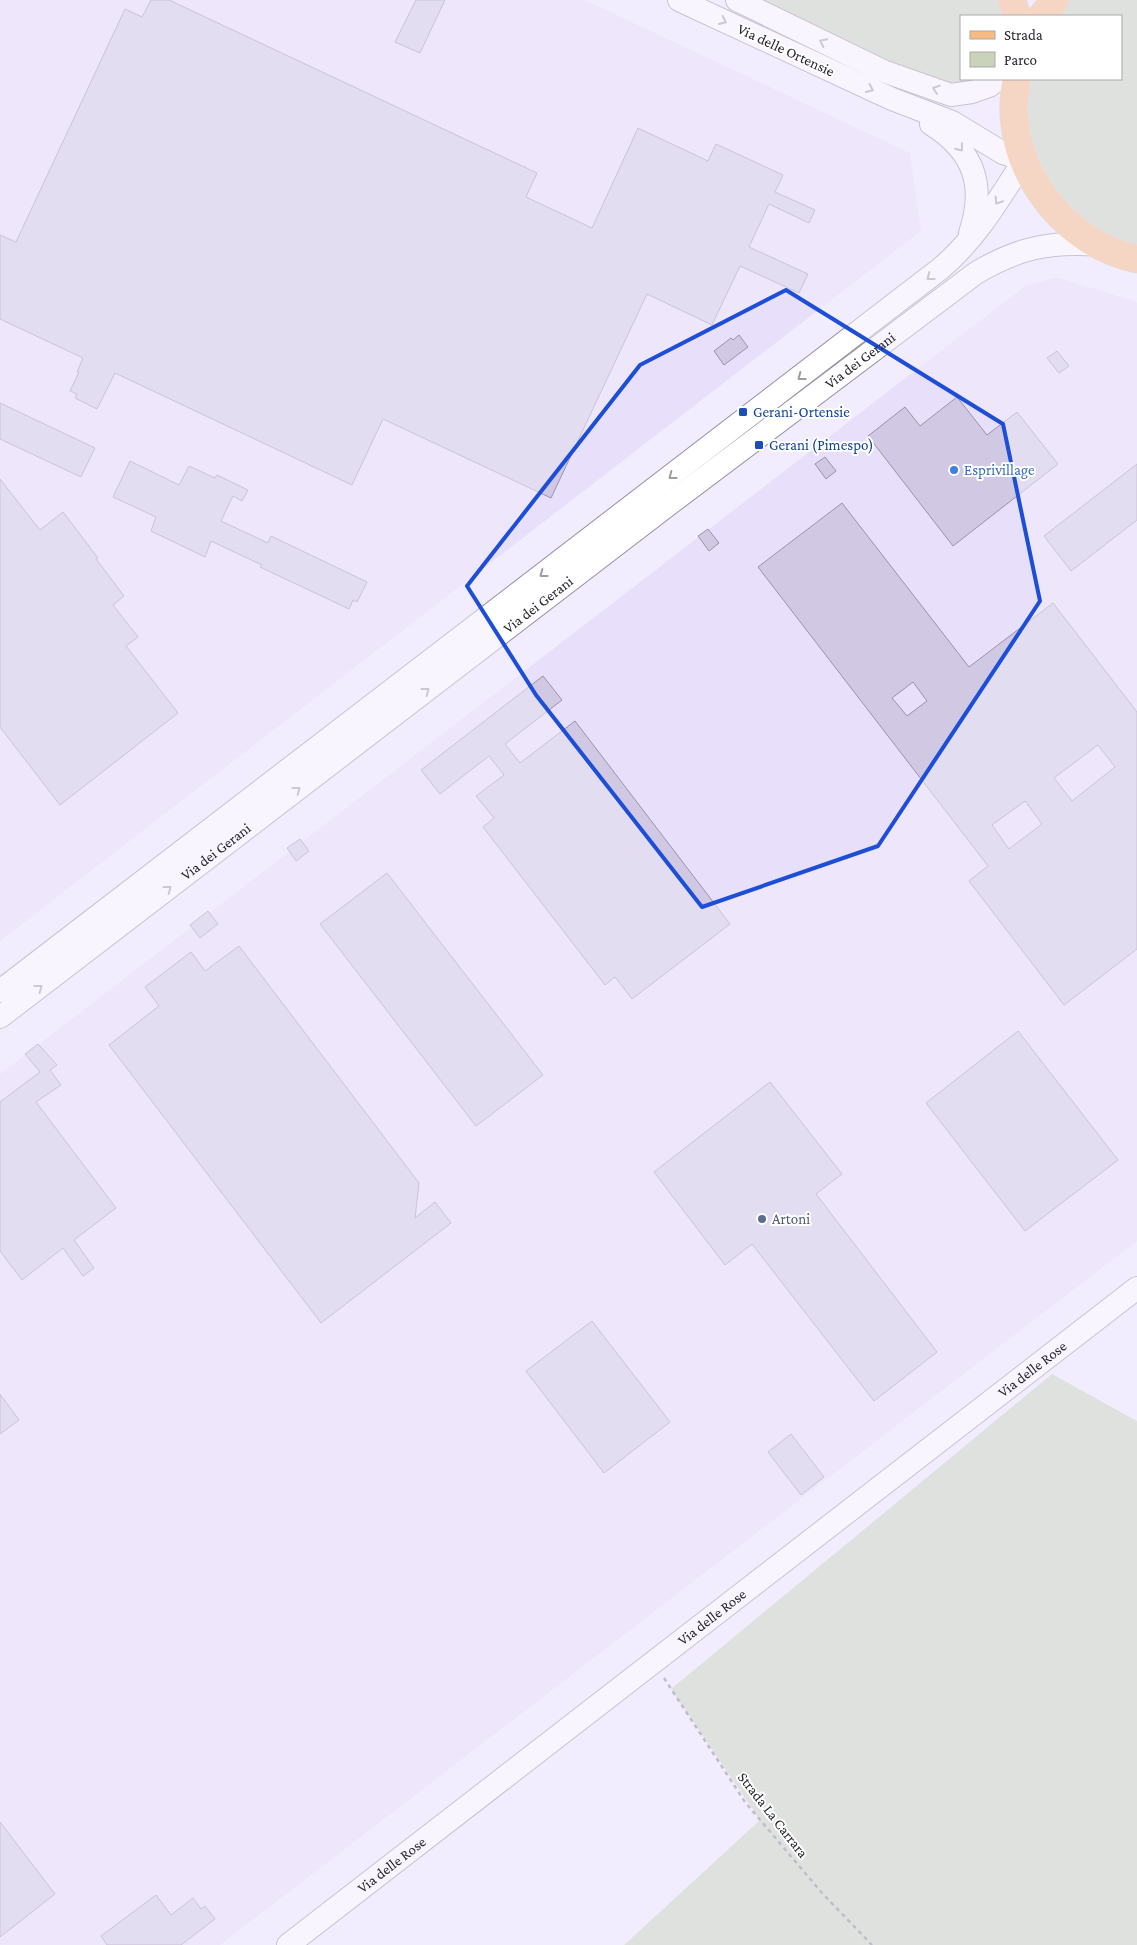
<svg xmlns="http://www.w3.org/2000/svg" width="1137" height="1945" font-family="'Crimson Pro',serif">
  <rect width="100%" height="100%" fill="#f2edfe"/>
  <g fill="#e8e0fb">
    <path d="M0,0h585l325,153 11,78 -921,710z"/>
    <path d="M1056,277l81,25v939l-917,704h-220v-871l1025,-788z"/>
  </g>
  <g fill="#c8d3b9">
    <path d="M755,0h244l8,16h-46v63h22l-8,4 -36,1z"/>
    <path d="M1070,0h67v247l-7,-2 -44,-21 -34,-35 -20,-43 -6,-32 2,-35h93v-63h-65z"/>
    <path d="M1052,1374l85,47v524h-513l136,-125 -89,-131z"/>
  </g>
  <g fill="#d1c9e3" stroke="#9a92ab" fill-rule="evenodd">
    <path d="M151,0h18l368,173 -11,24 66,31 46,-100 70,33 8,-17 67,31 -8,17 40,18 -6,13 -40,-19 -20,43 59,27 -9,19 -59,-27 -28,59 -65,-31 -96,204 -168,-79 -31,66 -237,-112 -18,36 -22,-11 2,-4 -7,-3 9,-19h-2l6,-14 -83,-39v-84l16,7 109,-233 17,8z"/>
    <path d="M416,0h29l-25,53 -25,-11z"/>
    <path d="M739,335l9,12 -24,18 -10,-14 17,-13 2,2z"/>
    <path d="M1057,351l12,15 -10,7 -12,-15z"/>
    <path d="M957,397l30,38 30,-23 41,52 -105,82 -85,-110 37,-29 15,19z"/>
    <path d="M0,403l95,45 -14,29 -81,-38z"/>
    <path d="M825,457l11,14 -10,8 -11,-15z"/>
    <path d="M130,461l49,24 10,-19 26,12 2,-3 31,15 -6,11 -9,-5 -12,25 47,22 3,-7 96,46 -10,20 -4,-2 -4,9 -89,-42 2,-2 -51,-24 -6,16 -54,-26 5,-14 -43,-20z"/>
    <path d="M1137,464v56l-66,51 -27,-35z"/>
    <path d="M0,479l40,51 23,-18 35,46 -2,1 28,37 -11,9 25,32 -12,9 52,67 -118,92 -60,-78z"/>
    <path d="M842,503l127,164 84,-64 84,109v237l-73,56 -95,-124 19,-15 -230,-299zM913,682l14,19 -20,15 -15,-18zM1098,745l17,22 -43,34 -18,-23zM1025,801l17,23 -33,25 -17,-24z"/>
    <path d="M708,529l11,14 -10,8 -11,-15z"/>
    <path d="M543,676l19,24 -57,44 15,19 55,-42 155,203 -98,75 -17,-22 -10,8 -122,-158 11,-9 -18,-22 28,-21 -15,-19 -49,38 -19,-24z"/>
    <path d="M300,839l9,12 -13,10 -9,-13z"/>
    <path d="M387,873l156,202 -67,51 -156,-202z"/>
    <path d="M208,911l10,13 -18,14 -10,-13z"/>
    <path d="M239,946l180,237 -4,35 20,-16 16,21 -130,100 -212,-278 50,-39 -14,-19 46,-35 14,19z"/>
    <path d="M1018,1031l100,129 -93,71 -99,-128z"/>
    <path d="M38,1044l19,21 -7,5 11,15 -25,17 80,106 -42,32 20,28 -11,8 -20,-28 -41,32 -22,-29v-149l40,-30 -15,-18z"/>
    <path d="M770,1082l72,92 -26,20 121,158 -63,49 -122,-157 -27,21 -71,-93z"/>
    <path d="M592,1321l78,101 -66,51 -78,-102z"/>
    <path d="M0,1394l19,26 -19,14z"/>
    <path d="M791,1434l33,43 -23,18 -33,-43z"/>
    <path d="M0,1822l55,72 -55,43z"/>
    <path d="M156,1895l15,20 22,-17 8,11 4,-3 10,13 -34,26h-74l-6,-9z"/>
  </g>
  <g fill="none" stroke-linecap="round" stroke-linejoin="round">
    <defs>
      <g id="minor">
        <path d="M737,0l146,71 68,24 21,-3 17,-6 9,-7"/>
        <path d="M931,124c43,27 55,61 39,109"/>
        <path d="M0,991l940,-722c36,-30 59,-70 84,-109l-21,-7 -51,-31 -60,-23 -213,-99"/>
        <path id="s1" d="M0,1017l668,-512 308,-232c42,-25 74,-32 123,-28"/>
        <path id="s2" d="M288,1945l849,-657"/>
      </g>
      <g id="major">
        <path d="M1012,0l5,16"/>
        <path d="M1042,16l13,-16"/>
        <path d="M1017,79c-18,79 42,164 120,180"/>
      </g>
    </defs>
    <use href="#minor" stroke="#958ea6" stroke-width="24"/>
    <use href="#major" stroke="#d4d4d6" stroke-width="29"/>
    <path stroke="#86828f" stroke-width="2.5" stroke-dasharray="4 4" stroke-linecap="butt" d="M664,1678l81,124 77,91 50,52"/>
    <use href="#minor" stroke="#fff" stroke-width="22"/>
    <use href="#major" stroke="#f9ba7f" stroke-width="28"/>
  </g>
  <defs><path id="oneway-chevron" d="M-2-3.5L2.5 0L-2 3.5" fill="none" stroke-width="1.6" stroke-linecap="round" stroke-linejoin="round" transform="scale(1.25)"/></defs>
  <g stroke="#9f9da2">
    <use href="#oneway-chevron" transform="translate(723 21) rotate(25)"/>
    <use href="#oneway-chevron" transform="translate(823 42) rotate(-154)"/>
    <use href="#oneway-chevron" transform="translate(870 89) rotate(25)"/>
    <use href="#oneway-chevron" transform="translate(936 89) rotate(-161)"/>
    <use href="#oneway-chevron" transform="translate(960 148) rotate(52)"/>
    <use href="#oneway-chevron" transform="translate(998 201) rotate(122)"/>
    <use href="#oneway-chevron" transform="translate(930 277) rotate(142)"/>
    <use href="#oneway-chevron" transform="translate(801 377) rotate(143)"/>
    <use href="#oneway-chevron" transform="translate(672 476) rotate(143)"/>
    <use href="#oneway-chevron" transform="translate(543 574) rotate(143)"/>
    <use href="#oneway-chevron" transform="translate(426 691) rotate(-37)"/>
    <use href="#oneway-chevron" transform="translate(297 790) rotate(-37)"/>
    <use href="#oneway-chevron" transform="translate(168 889) rotate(-37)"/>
    <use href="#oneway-chevron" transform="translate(39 988) rotate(-37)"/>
  </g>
  <path d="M0 0H1137V1945H0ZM786,290l217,134 37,177 -162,245 -176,61 -166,-212 -69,-109 173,-221z" fill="#f2edfe" fill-opacity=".55" fill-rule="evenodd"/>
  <path fill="none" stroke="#1d4ed8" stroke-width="4" stroke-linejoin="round" d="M786,290l217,134 37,177 -162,245 -176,61 -166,-212 -69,-109 173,-221z"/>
  <g fill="#1a4fb4" stroke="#fff" stroke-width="2">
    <rect x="738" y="407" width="10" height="10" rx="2.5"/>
    <rect x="754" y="440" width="10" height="10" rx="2.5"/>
  </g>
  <circle fill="#3f7fe0" stroke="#fff" stroke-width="2" cx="954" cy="470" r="5"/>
  <circle fill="#5c6f8a" stroke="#fff" stroke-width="2" cx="762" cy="1219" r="5"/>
  <g text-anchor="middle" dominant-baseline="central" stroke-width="4" stroke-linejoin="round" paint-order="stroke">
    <g font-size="15" fill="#292630" stroke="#fff">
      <text transform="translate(786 50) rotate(25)">Via delle Ortensie</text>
      <text stroke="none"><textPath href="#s1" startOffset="1082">Via dei Gerani</textPath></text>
      <text stroke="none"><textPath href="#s1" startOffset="678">Via dei Gerani</textPath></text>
      <text stroke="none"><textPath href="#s1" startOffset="272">Via dei Gerani</textPath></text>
      <text stroke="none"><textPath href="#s2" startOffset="941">Via delle Rose</textPath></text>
      <text stroke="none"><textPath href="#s2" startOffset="536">Via delle Rose</textPath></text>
      <text transform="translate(773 1815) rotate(52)">Strada La Carrara</text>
      <text stroke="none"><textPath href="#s2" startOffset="131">Via delle Rose</textPath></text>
    </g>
    <g font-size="15" fill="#164399" stroke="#fff" text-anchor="start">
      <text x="753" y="412">Gerani-Ortensie</text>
      <text x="769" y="445">Gerani (Pimespo)</text>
    </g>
    <g font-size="15" fill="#366cbe" stroke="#fff" text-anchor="start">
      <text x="964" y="470">Esprivillage</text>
    </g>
    <g font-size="15" fill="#4e5e75" stroke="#fff" text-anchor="start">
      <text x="772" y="1219">Artoni</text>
    </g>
  </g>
  <rect x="960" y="15" width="162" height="65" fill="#ffffff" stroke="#a9a8ac"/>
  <rect x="970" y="31" width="25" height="8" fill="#f9ba7f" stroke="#a9a8ac"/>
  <text x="1004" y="40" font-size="15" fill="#292630">Strada</text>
  <rect x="970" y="52" width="25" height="15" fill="#c8d3b9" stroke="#a9a8ac"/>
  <text x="1004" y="65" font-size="15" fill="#292630">Parco</text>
</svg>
